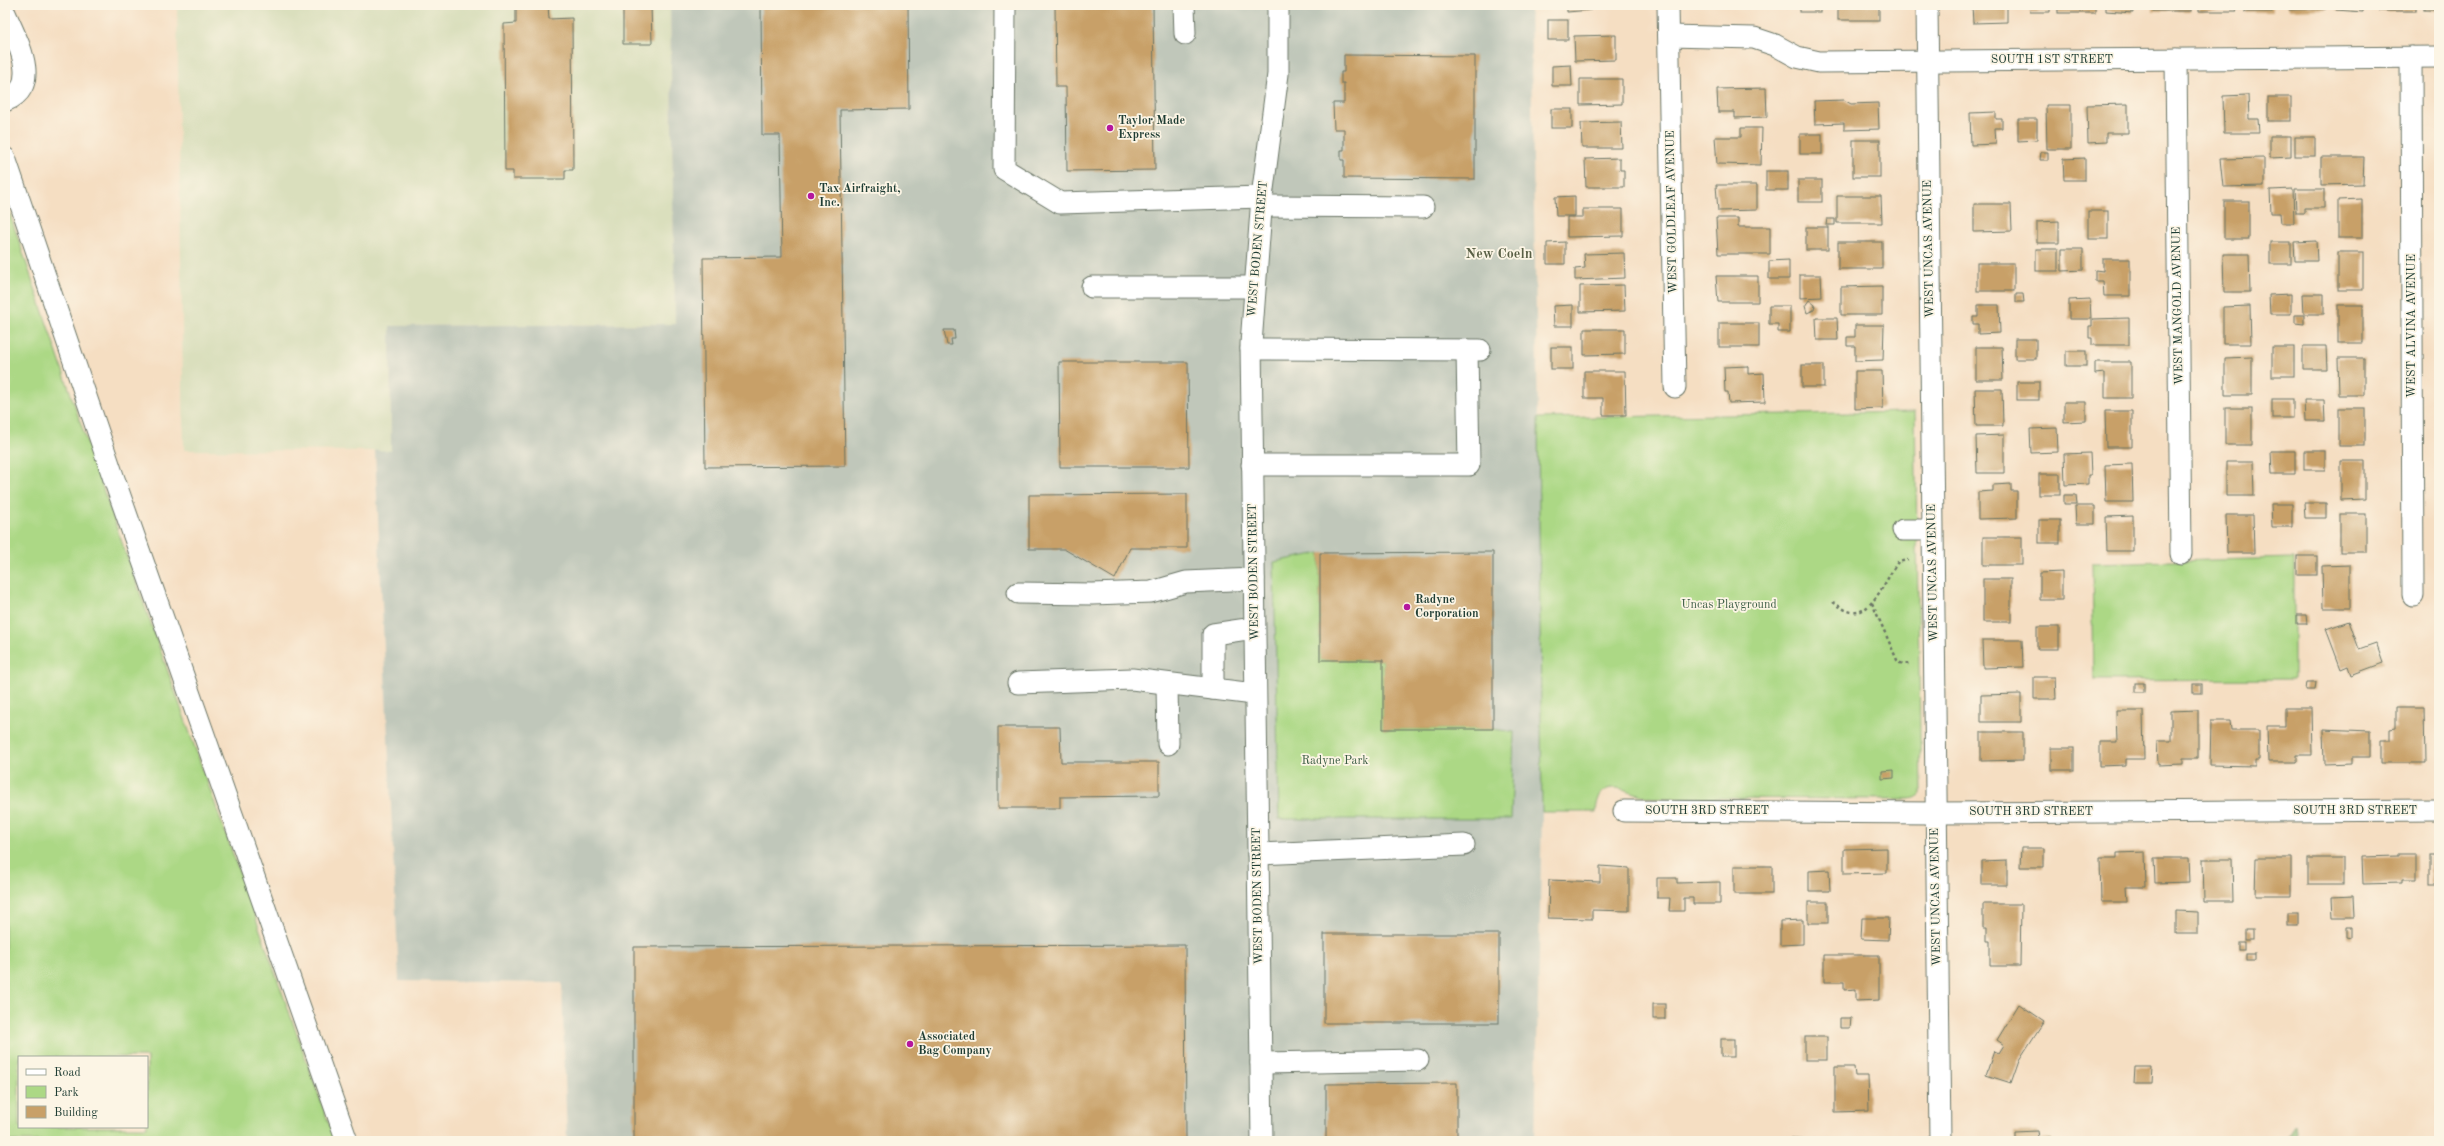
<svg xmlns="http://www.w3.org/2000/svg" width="2444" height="1146" font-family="'Old Standard TT',serif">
  <rect width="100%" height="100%" fill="#fcf5e5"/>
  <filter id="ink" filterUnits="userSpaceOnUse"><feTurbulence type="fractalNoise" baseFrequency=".025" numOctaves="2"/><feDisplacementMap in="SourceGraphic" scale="8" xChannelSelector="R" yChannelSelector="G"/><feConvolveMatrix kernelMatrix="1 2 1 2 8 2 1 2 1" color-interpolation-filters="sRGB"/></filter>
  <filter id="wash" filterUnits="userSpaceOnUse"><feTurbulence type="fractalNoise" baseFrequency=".012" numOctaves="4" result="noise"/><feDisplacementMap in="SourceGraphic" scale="16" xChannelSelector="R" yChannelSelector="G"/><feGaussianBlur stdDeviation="0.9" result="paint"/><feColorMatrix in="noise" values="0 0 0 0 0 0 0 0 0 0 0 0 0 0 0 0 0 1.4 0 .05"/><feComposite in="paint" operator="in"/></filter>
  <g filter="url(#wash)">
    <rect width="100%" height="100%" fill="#f5dec2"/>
    <path fill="#dadfbd" d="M177,5h493l5,319 -285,2 1,125 -207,-1z"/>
    <path fill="#c0c7ba" d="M670,5h860l8,413 4,394 -7,329h-968l-5,-158 -163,-2 -24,-531 16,1 -1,-125 285,-2z"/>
    <g fill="#acd885" stroke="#668a5c" fill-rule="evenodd">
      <path d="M5,200l98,289 232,652h-330zM19,1057h128v70h-128z"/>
      <path d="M1915,412l6,382 -5,4 -6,1 -243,-1c-6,0 -13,0 -19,-1 -23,-6 -49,-23 -52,15h-54l-4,-394z"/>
      <path d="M1320,553v107h63v69h110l21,3 -3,87h-232l-5,-257z"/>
      <path d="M2294,558v121l-200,1 -2,-117z"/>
    </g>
    <path fill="#89b872" stroke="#547a53" d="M2295,1125l2,16h-13z"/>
    <g id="blocks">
      <g fill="#c8a068">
        <path d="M516,5h32l1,14 23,-1 1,152h-8v9h-52v-8h-8l-1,-147 12,-1z"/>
        <path d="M623,5h28l1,39h-29z"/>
        <path d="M761,5h147l1,104 -69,1 5,356 -140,1 -2,-209 79,-1 -2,-122h-18z"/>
        <path d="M1055,5h98l2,165 -88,1 -1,-84h-10z"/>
        <path d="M1567,5h24v5l-24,2z"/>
        <rect x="1800" y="5" width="20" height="7"/>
        <rect x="1838" y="5" width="41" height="15"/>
        <path d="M1972,5h35v17l-34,1z"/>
        <path d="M2029,5h21v7h-20z"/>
        <rect x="2058" y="5" width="37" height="8"/>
        <path d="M2106,5h27v8l-27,-2z"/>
        <rect x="2153" y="5" width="38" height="6"/>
        <path d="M2199,5h37l1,6h-38z"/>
        <rect x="2245" y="5" width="27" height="7"/>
        <path d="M2289,5h37v4l-37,1z"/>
        <path d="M2336,5h27v7l-27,-2z"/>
        <rect x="2379" y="5" width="37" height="6"/>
        <rect x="2424" y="5" width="15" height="5"/>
        <rect x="1548" y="20" width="20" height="20"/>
        <path d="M1616,35v25l-41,1 -1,-25z"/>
        <path d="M1344,55l131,1v123l-131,-1v-18h-3v-10h3v-21h-10l-1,-26h11v-20h-3v-11h3z"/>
        <path d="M1571,65l1,21h-20v-20z"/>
        <path d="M1580,79h42v25l-42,1z"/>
        <path d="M1766,88l1,29 -32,1v-6h-17l-1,-23z"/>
        <path d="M2248,95l1,24h9l1,14h-35l-1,-37z"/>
        <rect x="2268" y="97" width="23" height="24"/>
        <path d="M1844,100l7,4 27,-1 1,26 -35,1v-7l-29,1 -1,-23z"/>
        <path d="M2128,104v29h-22v9l-18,1 -1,-38z"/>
        <path d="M2046,105h25v44h-24z"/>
        <rect x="1551" y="109" width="21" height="19"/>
        <path d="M1996,112v7h6v9h-7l1,16 -25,1 -1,-32z"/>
        <path d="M2018,119h19v21l-19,1z"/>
        <path d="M1621,122l1,26h-40l-1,-25z"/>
        <path d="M1741,128h21l-1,37 -44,-1 -2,-27h26z"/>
        <rect x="1800" y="134" width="22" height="20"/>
        <path d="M2270,136h21v21l-21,1z"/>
        <rect x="2295" y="137" width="20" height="19"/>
        <rect x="1853" y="140" width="27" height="37"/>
        <path d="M2041,152h7v8h-8z"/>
        <path d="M2321,157h43l-1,27 -42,1z"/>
        <path d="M1620,158v12h4v17h-38l-1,-28z"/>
        <path d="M2085,158v22h-21l-1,-21z"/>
        <path d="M2264,158v28l-41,1 -3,-28z"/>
        <rect x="1766" y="171" width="22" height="19"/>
        <rect x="1798" y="180" width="24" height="22"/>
        <path d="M1716,185h41v25l-39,1z"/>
        <path d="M2293,189l1,34h-13l-1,-10h-9l-1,-23z"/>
        <path d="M2295,189h29v19h-19v5h-9z"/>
        <path d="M1575,196v20h-19l-1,-19z"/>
        <path d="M1837,196h44l1,27h-45z"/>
        <path d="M2362,199v39h-24v-38z"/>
        <rect x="2224" y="201" width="25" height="38"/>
        <path d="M1974,204h37l1,27 -38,1z"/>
        <path d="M1583,209h40v27l-56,1v-20h16z"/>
        <rect x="2088" y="211" width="20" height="28"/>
        <path d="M1716,218h22v9h32v27h-52z"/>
        <path d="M1827,219h8v6h-9z"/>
        <path d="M2059,221v22h-22v-21z"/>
        <rect x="1806" y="227" width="22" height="23"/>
        <path d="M2316,241l1,20h-22l-1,-19z"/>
        <path d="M1565,242v22h-18v-21z"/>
        <rect x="1838" y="242" width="44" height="27"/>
        <rect x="2270" y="242" width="21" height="22"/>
        <rect x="2036" y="249" width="22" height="22"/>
        <path d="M2062,249h21v21l-21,1z"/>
        <rect x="2338" y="252" width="25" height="38"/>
        <path d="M1624,253l1,25 -50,2v-11l10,-1 -1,-14z"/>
        <path d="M2223,254h26l1,38h-26z"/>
        <path d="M2103,259h27v37h-26l-1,-15h-8v-11l8,1z"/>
        <path d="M1789,260v19h-20v-18z"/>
        <rect x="1977" y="263" width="37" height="28"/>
        <path d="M1800,275h21l1,22 -22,1z"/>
        <path d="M1716,276h42v26h-40z"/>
        <path d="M1624,285l1,26 -45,1v-26z"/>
        <path d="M1882,286v29h-41v-28z"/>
        <path d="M2016,294h7l1,8h-8z"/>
        <path d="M2291,294v20h-21l-1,-19z"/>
        <path d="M2303,294h21v20h-20z"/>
        <path d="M2090,299l1,20h-22v-19z"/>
        <path d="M1809,300l6,5 -1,5 -7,3 -2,-7z"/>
        <path d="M1573,305v21h-19l-1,-20z"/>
        <path d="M1978,305h21l1,28 -22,1v-10h-5v-7h5z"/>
        <rect x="2338" y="305" width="25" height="38"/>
        <path d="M1769,306h21v26h-12v-8h-9z"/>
        <path d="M2250,306l1,38h-28v-37z"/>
        <path d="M2295,315h9v9l-9,-1z"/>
        <path d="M1816,318h21l1,22h-21z"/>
        <path d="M2129,318v27h-37v-7h-3v-12h3v-7z"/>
        <rect x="1719" y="323" width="40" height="24"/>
        <path d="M1855,325h29l-1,35 -28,1v-15h-8v-9h8z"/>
        <path d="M1584,329h41v25l-41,1z"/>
        <path d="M944,330h10l1,9h-4l1,6h-5z"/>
        <rect x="2015" y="339" width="21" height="20"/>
        <path d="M2303,346h23l1,23h-24z"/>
        <rect x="1551" y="347" width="22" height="22"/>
        <path d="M1976,347h26l1,33h-27z"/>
        <rect x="2272" y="347" width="22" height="29"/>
        <rect x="2066" y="351" width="20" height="15"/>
        <path d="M2252,357v38h-27v-37z"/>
        <path d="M2338,358h26v37h-25z"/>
        <path d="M1059,362h129l1,105h-129z"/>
        <path d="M2095,362h36v36h-26v-25l-10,1z"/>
        <rect x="1802" y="365" width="22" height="22"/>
        <path d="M1748,366v8l16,-1 1,29 -36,1 -1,-11h-3l-1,-25z"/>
        <path d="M1584,371h41l1,44h-23v-17h-19z"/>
        <path d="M1855,371h27l1,37 -28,1z"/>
        <rect x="2017" y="382" width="22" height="18"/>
        <path d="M1975,389h27l1,37h-27z"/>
        <rect x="2272" y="399" width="21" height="19"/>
        <path d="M2304,400h20l1,21h-20z"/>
        <path d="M2064,402h22v19l-22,1z"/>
        <rect x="2225" y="408" width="27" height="37"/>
        <rect x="2339" y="408" width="26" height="38"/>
        <path d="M2105,411h27v36h-26z"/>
        <path d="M2057,428l1,24 -27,1 -1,-24z"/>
        <path d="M2004,435v38h-27l-1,-37z"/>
        <path d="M2271,451h24v23h-23z"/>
        <rect x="2304" y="451" width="21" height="19"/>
        <path d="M2090,453l1,22h-3v9l-23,1 -1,-31z"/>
        <path d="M2341,461h24v38l-24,1z"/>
        <path d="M2226,462h27l1,34h-28z"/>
        <path d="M2132,464l1,38h-27l-1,-37z"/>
        <rect x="2039" y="474" width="21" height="21"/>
        <path d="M2011,484v7h6v27l-39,1v-27l15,-1v-6z"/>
        <path d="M1187,494v54h-57l-15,31 -51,-30h-35v-54z"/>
        <path d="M2064,495h12l1,9h-13z"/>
        <path d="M2304,503h22v15h-21z"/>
        <path d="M2271,504h21v23h-20z"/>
        <path d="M2075,506h20v18h-19z"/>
        <rect x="2340" y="514" width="26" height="38"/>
        <path d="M2226,515h27l1,38h-27z"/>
        <path d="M2133,516v35h-26l-1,-34z"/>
        <rect x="2039" y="520" width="21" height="23"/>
        <rect x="1983" y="537" width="39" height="28"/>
        <path d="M1493,552v177h-110v-69h-63v-107z"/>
        <rect x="2297" y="556" width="20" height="19"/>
        <path d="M2350,565v43h-27l-1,-42z"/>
        <path d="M2062,572v28h-22v-27z"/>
        <rect x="1983" y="579" width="28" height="43"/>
        <path d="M2297,615h9l1,9h-10z"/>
        <path d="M2349,621l10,28 17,-6 7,20 -32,12 -3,-9 -7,3 -15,-40z"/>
        <rect x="2037" y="627" width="22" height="22"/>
        <path d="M1982,640h40l1,27 -40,1z"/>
        <path d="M2034,677h21l1,22h-22z"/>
        <path d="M2307,682h9l-1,8h-9z"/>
        <rect x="2135" y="683" width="9" height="9"/>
        <rect x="2193" y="684" width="9" height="9"/>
        <path d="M2021,694v28h-40v-27z"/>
        <path d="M2285,708h26l1,47h-15v7h-29l-1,-36h18z"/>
        <path d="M2396,708h28l1,55h-45v-23h10v-11l6,-1z"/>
        <path d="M2198,710v48h-15v6l-25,1 -1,-24h14v-30z"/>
        <path d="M2116,711h27l1,48h-18v6l-26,1v-24h17z"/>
        <path d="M2211,721h19l1,9h28v30h-4v6l-45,-1z"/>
        <path d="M998,727h62l1,35h98v34l-99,1v11h-62z"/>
        <path d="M2323,729l47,2v26h-18v6l-28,1z"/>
        <path d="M1981,732h42v28l-42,1z"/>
        <rect x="2051" y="748" width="23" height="22"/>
        <path d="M1894,770v8l-12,1v-8z"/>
        <path d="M1887,848v25l-43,1v-25z"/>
        <path d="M2021,848h23v19h-24z"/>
        <path d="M2145,852l1,35h-21l1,15h-25l-1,-44h17v-5z"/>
        <path d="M2399,854h17v26h-14v3l-39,1 -1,-27 37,-1z"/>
        <rect x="2430" y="856" width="9" height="28"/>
        <path d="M2154,858h35l1,24 -35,1z"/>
        <path d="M2256,858h35v38h-36z"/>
        <rect x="2308" y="858" width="35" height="26"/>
        <path d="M2203,859h29l1,42h-29z"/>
        <path d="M2007,860v25h-25v-24z"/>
        <path d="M1600,866l29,2v43l-37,-1v9l-44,-1 1,-38 51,2z"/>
        <rect x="1734" y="866" width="38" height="28"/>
        <path d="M1829,870l1,21h-21v-20z"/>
        <path d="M1657,878h20v5l43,-1v22h-27v-6h-9v13h-15l1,-13h-13z"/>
        <path d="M2353,896l1,21h-21l-1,-20z"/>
        <rect x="1808" y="902" width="20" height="21"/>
        <path d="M1983,904h38l-1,62h-30v-25h-3v-13h-4z"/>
        <path d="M2176,911l22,1v22h-22z"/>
        <rect x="2288" y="913" width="10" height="12"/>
        <path d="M1862,918h27l-1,22 -27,-1z"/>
        <path d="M1803,920v24l-23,1v-24z"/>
        <path d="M2347,927h5v11l-5,-1z"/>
        <rect x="2246" y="930" width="7" height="10"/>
        <rect x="1324" y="934" width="175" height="89"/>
        <rect x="2239" y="942" width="6" height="7"/>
        <path d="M1185,945l1,196h-552v-194z"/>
        <rect x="2246" y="953" width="9" height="6"/>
        <path d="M1824,955h55v45l-23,1v-12l-12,1v-8h-20z"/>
        <rect x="1653" y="1004" width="12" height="15"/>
        <path d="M2019,1004l25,17 -25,39 -8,23 -25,-8 8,-24 5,2 5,-8 -7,-5z"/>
        <path d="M1840,1018h11l-1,10h-10z"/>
        <rect x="1805" y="1037" width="22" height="23"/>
        <rect x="1721" y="1039" width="13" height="18"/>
        <path d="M1835,1067h19l1,9h13l1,35 -34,1z"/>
        <path d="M2135,1067h17l-1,17h-17z"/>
        <path d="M1457,1083v58h-131v-57z"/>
        <path d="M2038,1131l1,8 12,-1 1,3h-38v-9z"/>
        <path d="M1791,1139l29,1v1h-29z"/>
      </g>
    </g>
  </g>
  <g filter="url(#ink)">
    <use href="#blocks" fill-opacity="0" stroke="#6a7566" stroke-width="1"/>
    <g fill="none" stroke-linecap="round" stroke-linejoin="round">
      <defs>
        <g id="minor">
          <path d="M1005,5l-1,164 56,34 202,-6"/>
          <path d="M1184,5l1,29"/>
          <path d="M1668,5l7,382"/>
          <path d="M1927,5l13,1136"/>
          <path d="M5,13c11,26 39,73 0,88"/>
          <path d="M1669,36l85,2 21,7 22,12 22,5 620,-5"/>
          <path d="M2411,57l2,538"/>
          <path d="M2176,59l5,495"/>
          <path d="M5,158l109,321 233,662"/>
          <path d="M1262,206l161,1"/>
          <path d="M1092,287h163"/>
          <path d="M1251,349l229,1"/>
          <path d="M1252,465h217l-2,-115"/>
          <path d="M1903,530h29"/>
          <path d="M1018,593l74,1 59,-2 35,-10 68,-3"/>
          <path d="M1018,683l114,-4 122,15"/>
          <path d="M1167,684l1,60"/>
          <path d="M1213,689v-55l41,-6"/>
          <path d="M1624,811l311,2 504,-3"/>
          <path d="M1258,854l206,-9"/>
          <path d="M1261,1063l157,-3"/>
          <path d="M1262,1141l-11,-797 11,-147 16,-123v-69"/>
        </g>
      </defs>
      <use href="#minor" stroke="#6a7566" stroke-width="23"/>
      <g stroke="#6a7566" stroke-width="2.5" stroke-dasharray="3 3" stroke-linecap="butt">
        <path d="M1833,602c6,4 12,9 19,10 20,4 36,-37 46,-50l10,-2"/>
        <path d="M1872,603l25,57 3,3 9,1"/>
      </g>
      <use href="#minor" stroke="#fff" stroke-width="21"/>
    </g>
  </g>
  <g fill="#b5179e" stroke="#fcf5e5" stroke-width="1.5">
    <circle cx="1110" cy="128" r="4"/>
    <circle cx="811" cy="196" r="4"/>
    <circle cx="1407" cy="607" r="4"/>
    <circle cx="910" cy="1044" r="4"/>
  </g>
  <g text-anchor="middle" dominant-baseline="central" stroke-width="3.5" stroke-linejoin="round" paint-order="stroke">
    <g font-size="12" fill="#1f3d34" stroke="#fcf5e5">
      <text x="2052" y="60">SOUTH 1ST STREET</text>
      <text transform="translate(1672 212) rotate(-91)">WEST GOLDLEAF AVENUE</text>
      <text transform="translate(1258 249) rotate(-85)">WEST BODEN STREET</text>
      <text transform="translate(1929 249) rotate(-91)">WEST UNCAS AVENUE</text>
      <text transform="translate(2178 306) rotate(-91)">WEST MANGOLD AVENUE</text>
      <text transform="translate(2412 326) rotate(-90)">WEST ALVINA AVENUE</text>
      <text transform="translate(1254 572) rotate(-91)">WEST BODEN STREET</text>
      <text transform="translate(1933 573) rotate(-91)">WEST UNCAS AVENUE</text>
      <text x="1707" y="811">SOUTH 3RD STREET</text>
      <text x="2355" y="811">SOUTH 3RD STREET</text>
      <text x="2031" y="812">SOUTH 3RD STREET</text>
      <text transform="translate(1258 896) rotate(-91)">WEST BODEN STREET</text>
      <text transform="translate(1936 897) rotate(-91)">WEST UNCAS AVENUE</text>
    </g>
    <g font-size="12" font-weight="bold" fill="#1f3d34" stroke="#fcf5e5" text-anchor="start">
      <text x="1118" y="121">Taylor Made<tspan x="1118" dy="14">Express</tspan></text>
      <text x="819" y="189">Tax Airfraight,<tspan x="819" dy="14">Inc.</tspan></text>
      <text x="1415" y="600">Radyne<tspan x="1415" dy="14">Corporation</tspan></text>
      <text x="918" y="1037">Associated<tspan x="918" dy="14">Bag Company</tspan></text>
    </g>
    <g font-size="12" fill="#3b5c44" stroke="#fcf5e5">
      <text x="1729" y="605">Uncas Playground</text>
      <text x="1335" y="761">Radyne Park</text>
    </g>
    <g font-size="14" font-weight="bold" fill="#5a6046" stroke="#fcf5e5">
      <text x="1499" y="254">New Coeln</text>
    </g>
  </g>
  <rect width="2444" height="1146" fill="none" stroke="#fcf5e5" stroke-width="20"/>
  <rect x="18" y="1056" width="130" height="72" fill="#fcf5e5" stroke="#a4ab9e"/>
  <rect x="26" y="1069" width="20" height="6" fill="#ffffff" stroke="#a4ab9e"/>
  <text x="54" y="1076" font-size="12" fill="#1f3d34">Road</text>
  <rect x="26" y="1086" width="20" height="12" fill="#acd885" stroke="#a4ab9e"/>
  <text x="54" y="1096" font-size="12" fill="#1f3d34">Park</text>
  <rect x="26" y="1106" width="20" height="12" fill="#c8a068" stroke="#a4ab9e"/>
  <text x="54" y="1116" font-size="12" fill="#1f3d34">Building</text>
</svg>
